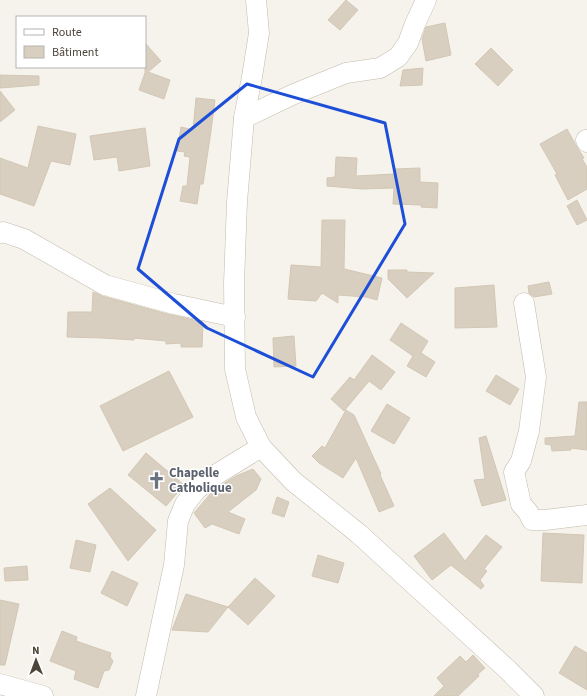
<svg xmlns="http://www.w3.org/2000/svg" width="587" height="696" font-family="'Source Sans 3',sans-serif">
  <rect width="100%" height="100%" fill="#f6f3ec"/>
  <g fill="#d8cfc1" stroke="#d3c7b4">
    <path d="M346,0l12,10 -18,20 -12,-10z"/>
    <path d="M445,23l6,32 -25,6 -4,-22 4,-12z"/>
    <path d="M145,43l16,18 -13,11 22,8 -6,19 -25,-9 6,-17z"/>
    <path d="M491,48l22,22 -15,16 -23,-22z"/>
    <path d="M423,68l-1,17 -22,1 3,-16z"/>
    <path d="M0,75l39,1v9l-39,3z"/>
    <path d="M0,91l15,19 -15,12z"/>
    <path d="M196,98l19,2 -4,31 -8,53h-3l-3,20 -17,-3 3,-15h4l3,-29 -6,-1 1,-4 -8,-1 4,-24 12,3z"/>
    <path d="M38,126l38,8 -6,31 -19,-4 -17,45 -34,-12v-36l28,10z"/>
    <path d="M145,128l5,38 -31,5 -2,-14 -23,3 -4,-24z"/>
    <path d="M567,129l10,18 7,11 -2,1 5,8v22l-19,11 -13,-25 2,-1 -17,-30z"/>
    <path d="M336,157l21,1 -1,18 38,-2 1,-5 25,-1v14l18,1 -1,25 -16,-1v-2l-28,-1 1,-16 -32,1 -35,-3v-8l8,-1z"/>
    <path d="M577,200l10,20 -10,5 -10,-19z"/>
    <path d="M322,220h23l-1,49 38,9 -5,22 -11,-3 -28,-2v8l-16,-10 -6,8 -28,-2 3,-34 30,2z"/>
    <path d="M388,270h19v2l27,1 -27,25 -19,-19z"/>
    <path d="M549,282l3,12 -18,3 -5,-4 -1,-7z"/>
    <path d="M494,285l3,42 -42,1v-40z"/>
    <path d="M93,292l9,4 69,19 32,7 -1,25h-21v-4l-15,1v-3l-32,-3v2l-32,-2 -35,-1 1,-25h24z"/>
    <path d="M401,323l27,18 -7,12 14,9 -9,15 -19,-11 6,-10 -23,-16z"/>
    <path d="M294,336l2,30 -22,1 -1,-29z"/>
    <path d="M372,355l23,17 -14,18 -12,-9 -25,30 -13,-12 19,-22 4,3z"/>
    <path d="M169,371l24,46 -70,34 -23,-45z"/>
    <path d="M496,375l23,14 -9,16 -24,-14z"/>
    <path d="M579,402h8v48l-16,-2v2l-19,1 -1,-6 -6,-1v-6l30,-2z"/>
    <path d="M387,404l23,14 -16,26 -23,-13z"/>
    <path d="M346,410l8,5 27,59 -1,1 14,31 -15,6 -23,-54 -13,20 -24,-15 -7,-7 10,-10 3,2z"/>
    <path d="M486,436l20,64 -24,6 -8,-26 11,-1 -6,-41z"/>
    <path d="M146,453l38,32 -18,21 -38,-31z"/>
    <path d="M253,469l8,10 -5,11 -28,22 17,7 -6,15 -27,-10 -7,4 -11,-15 17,-20 12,-9 13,-8z"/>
    <path d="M110,488l46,42 -28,31 -40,-57z"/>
    <path d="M277,497l12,5 -5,15 -12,-4z"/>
    <path d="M444,533l21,28 21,-26 16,12 -18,22 3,2 -7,9 4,6 -3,3 -30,-24 -19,15 -18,-24z"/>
    <path d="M543,533l41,2 -2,48 -41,-2z"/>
    <path d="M76,540l20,5 -6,27 -20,-4z"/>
    <path d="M318,555l26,8 -6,20 -26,-7z"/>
    <path d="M27,566l1,14 -23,1 -1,-13z"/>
    <path d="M112,571l26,12 -11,23 -26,-13z"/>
    <path d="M255,578l20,18 -27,29 -20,-18z"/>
    <path d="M186,594l42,13 -20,25 -36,-2z"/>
    <path d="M0,600l19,4 -14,61h-5z"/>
    <path d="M62,631l15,6 -1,4 35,12 -1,4 3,4 -4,9 -5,1 -6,17 -24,-9 2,-8 -26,-10z"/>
    <path d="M575,646l12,7v37l-28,-17z"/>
    <path d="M473,655l12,13 -7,6 1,2 -21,20h-24l10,-10 -7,-8 23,-22 6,6z"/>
  </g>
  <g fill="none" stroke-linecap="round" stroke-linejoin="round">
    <defs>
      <g id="minor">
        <path d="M256,0l3,33 -7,44 -8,41 -7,84 -3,81 1,86 11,48 15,30 32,34 66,53 149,136 26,26"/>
        <path d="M244,118l50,-24 52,-21 34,-5 18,-11 10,-14 7,-19 11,-24"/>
        <path d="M586,140l1,2"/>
        <path d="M0,233l3,-1 21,7 81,46 69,19 61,13"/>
        <path d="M524,303l12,74 -7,54 -8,30 -7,11 7,32 7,8 4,8h13l42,-5"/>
        <path d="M0,684l43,12"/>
        <path d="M146,696l28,-131 4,-44 7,-17 12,-15 20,-15 44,-27"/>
      </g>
    </defs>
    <use href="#minor" stroke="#c2bbae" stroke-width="21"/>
    <use href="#minor" stroke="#fff" stroke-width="20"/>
  </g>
  <path fill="none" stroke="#1d4ed8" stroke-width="3" stroke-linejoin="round" d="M247,84l138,39 20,101 -92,153 -106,-49 -69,-59 41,-130z"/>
  <defs>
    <symbol id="church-bare" viewBox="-9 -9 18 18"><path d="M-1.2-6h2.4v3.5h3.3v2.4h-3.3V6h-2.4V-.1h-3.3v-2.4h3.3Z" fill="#6b7280" stroke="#fff" stroke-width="2.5" paint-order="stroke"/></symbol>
  </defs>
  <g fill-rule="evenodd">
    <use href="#church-bare" x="144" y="468" width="25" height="25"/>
  </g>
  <g text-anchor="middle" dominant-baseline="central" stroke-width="3" stroke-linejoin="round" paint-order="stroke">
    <g font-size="13" font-weight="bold" fill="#5b616d" stroke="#fff" text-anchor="start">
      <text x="169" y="473">Chapelle<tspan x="169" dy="15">Catholique</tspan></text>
    </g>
  </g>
  <rect x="16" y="16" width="130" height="52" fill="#ffffff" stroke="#b7b4b0"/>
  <rect x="24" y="29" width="20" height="6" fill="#ffffff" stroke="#b7b4b0"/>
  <text x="52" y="36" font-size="12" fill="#4b4439">Route</text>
  <rect x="24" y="46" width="20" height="12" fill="#d8cfc1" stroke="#b7b4b0"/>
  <text x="52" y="56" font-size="12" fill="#4b4439">Bâtiment</text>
  <g transform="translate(36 660) rotate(359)" stroke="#ffffff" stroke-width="3" paint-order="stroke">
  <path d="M0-3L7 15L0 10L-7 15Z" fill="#4b4439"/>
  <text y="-6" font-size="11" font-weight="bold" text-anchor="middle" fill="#4b4439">N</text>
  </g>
</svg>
